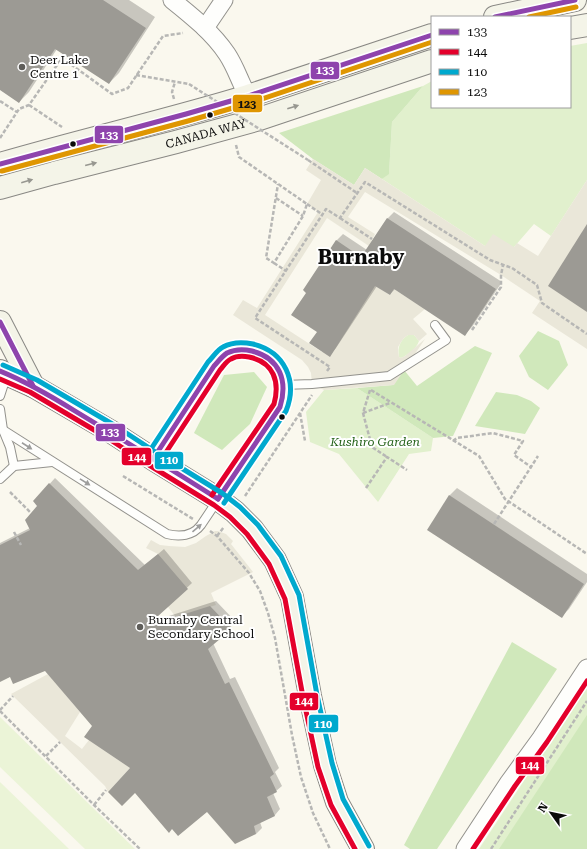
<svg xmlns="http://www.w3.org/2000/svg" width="587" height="849" font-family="'Roboto Serif',serif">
  <rect width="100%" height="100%" fill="#faf8ee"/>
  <g fill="#e1f0cd">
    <path d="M587,43v137l-36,56 -17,-12 -20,23 -29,-1 -103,-67 7,-6 3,-51 31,-36 9,-5v26h138v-61z"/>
    <path d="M408,335h6l5,6c-2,7 -11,14 -18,17l-2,-1c-2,-9 1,-17 9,-22z"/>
    <path d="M357,388l76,50 -2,13 -22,3 -31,48 -39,-48 -29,-12 -4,-30 18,-22z"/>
    <path d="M587,685v164h-108z"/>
  </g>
  <g fill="#d0e8bb">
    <path d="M423,86l-31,36 -3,52 -7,5 -17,-11 -11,17 -41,-26 -34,-26z"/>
    <path d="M538,331l21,10 9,24 -20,25 -19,-13 -10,-21z"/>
    <path d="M475,346l17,7 -39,83 -20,2 -76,-50 36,-3 11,-15 13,16z"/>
    <path d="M254,372l13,15 -17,37 -28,26 -28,-17 30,-58z"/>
    <path d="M496,392l21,3 14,6 9,7 -15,26 -50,-8z"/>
    <path d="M512,642l45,27 -120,180h-27l-6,-4z"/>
    <path d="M587,715v134h-88z"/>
  </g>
  <g fill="#ebf4d7">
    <path d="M0,717l135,132h-50l-85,-82z"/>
    <path d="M0,782l69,67h-69z"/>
  </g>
  <g fill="#eae7d9">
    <path d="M313,159l41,26 11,-17 120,78 8,-12 21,13 3,-4 21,13 49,-76v169l-55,-36 8,-12 -39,-26 -136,-83 -17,25 27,17 -6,12 -42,-28 -62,97 57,37 49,-69 19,12 4,-6 31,20 -12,10 14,15 -8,7 -5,-6h-6l-4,3 -3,4 -3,5v5l1,5 2,1 4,-2 20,-17 -31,46 -70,5 -12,-6 -1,-11 -3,-6 -6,-7 -69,-45 10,-15 14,8 61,-96 -11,-8 14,-24 -15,-10z"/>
    <path d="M215,531h3l8,3 7,7 -2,3 22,28 -42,21 5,12 -40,12 -8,-10 -10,-53 -12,-6 5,-8 9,5 9,1 16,1 11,-4 10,-7z"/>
    <path d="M48,674l32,38 -15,24 17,13 7,-9 41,28 -22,24 -3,-6 -94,-92z"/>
  </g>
  <g fill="#0003">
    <path d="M0,0h129l26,17 -36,56 -10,10 -52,-34 -28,43 -10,10 -19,-13z"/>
    <path d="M394,212l108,70 -30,45 -7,7 -70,-45 -5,5 -13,-8 -41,62 -6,7 -12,-23 -10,-40 28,-51 7,-7 24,16 20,-31z"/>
    <path d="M55,478l90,87 19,-16 28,34 -42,39 66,-21 20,21 -23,21 17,36 5,-2 44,91 -4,4 7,14 -6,5 -3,2 7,16 -5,6 -15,7 2,6 -6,6 -49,-24 -76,-42 -37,-42 -48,-56 -35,6 -11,5v-138l30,-15 8,-22 -4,-5z"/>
    <path d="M457,488l130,86v8l-18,27 -8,8 -132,-87 21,-35z"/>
  </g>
  <g fill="#9c9a94">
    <path d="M0,0h103l43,28 -37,56 -54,-35 -36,54 -19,-13z"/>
    <path d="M387,218l109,71 -31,47 -71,-47 -4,6 -15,-9 -45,71 -21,-14 8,-11 -26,-17 15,-22 -3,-3 33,-50 25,17z"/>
    <path d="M587,224v88l-39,-26z"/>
    <path d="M49,483l89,87 20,-16 30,35 -41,37 63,-20 22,23 -24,20 17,35 4,-2 45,92 -4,3 7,15 -10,5 8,19 -21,10 2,8 -21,10 -28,-32 -29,24 -6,-7 -3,4 -34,-40 -13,13 -14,-14 22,-24 -46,-31 8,-11 -47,-55 -32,13 -3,-7 -10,5v-137l30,-15 -5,-10 12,-14 -4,-5z"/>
    <path d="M449,495l135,89 -22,34 -135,-88z"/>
  </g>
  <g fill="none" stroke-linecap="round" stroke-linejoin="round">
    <defs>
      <g id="lane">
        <path d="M283,385l29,-1 77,-8 57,-36 -11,-15"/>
        <path d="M0,396l7,-22"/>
        <path d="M0,409l3,21 7,17 4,19"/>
        <path d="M3,430l164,104c12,3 26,2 34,-9l79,-118c4,-12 5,-26 -1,-37 -9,-17 -35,-26 -52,-17 -5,3 -9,9 -13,13l-61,92"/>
        <path d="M0,479l14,-13 38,-4"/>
      </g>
      <g id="street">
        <path d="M172,0c20,16 41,33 55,54 6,9 10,19 14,28 6,13 11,25 15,38"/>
        <path d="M205,28l19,-28"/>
        <path d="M465,849l44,-67 32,-44 46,-70"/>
      </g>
      <g id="secondary">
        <path d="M495,17l80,-17"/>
        <path d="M570,28l17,-3"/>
        <path d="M0,164c82,-24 166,-43 248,-68 62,-20 123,-41 184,-61"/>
        <path id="s1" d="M0,188l54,-15 122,-31 80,-22 176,-59"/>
        <path d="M0,322l33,64"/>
        <path d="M0,371l33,15 77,45 43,28 65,40 17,13 17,17 23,31 17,37 18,99 15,69 12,37 26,47"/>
      </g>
    </defs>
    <use href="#lane" stroke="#93928d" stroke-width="10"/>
    <use href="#street" stroke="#93928d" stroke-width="19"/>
    <use href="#secondary" stroke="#898884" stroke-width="24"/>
    <g stroke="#b7b7b5" stroke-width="2.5" stroke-dasharray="4 2" stroke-linecap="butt">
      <path d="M136,75l53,9"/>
      <path d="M174,99l-2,-7 3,-10"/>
      <path d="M0,101l17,11"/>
      <path d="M29,105l33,22"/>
      <path d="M0,138l19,-29 10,-4 33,-47 50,36 16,-6 35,-52 20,-3"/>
      <path d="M236,145l3,12 68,47 -4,12 -29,47 -8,-5 12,-74"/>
      <path d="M308,160l49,33"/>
      <path d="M276,198l27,18"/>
      <path d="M307,204l16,11"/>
      <path d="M340,218l32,21"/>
      <path d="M274,263l12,8"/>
      <path d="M472,330l29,-43v-12l2,-10"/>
      <path d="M327,371l3,-4 -75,-49 71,-109 14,9 25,-36 125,78 22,8 25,17 5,18 45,31"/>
      <path d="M370,390l-7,23 9,34 15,10"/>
      <path d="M371,390l108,66 26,43 82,55"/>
      <path d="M300,413l5,28"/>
      <path d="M363,413l27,-10"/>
      <path d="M453,441l4,-3 36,-5 30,8 -9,14 17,12 7,-11"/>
      <path d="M123,476l70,43"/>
      <path d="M366,488l21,-31 20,13"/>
      <path d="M10,492l21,21"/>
      <path d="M245,496l67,-101"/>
      <path d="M210,531l7,5 32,37 11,18 8,22 7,25 17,97 9,42 12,36 17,36"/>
      <path d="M14,532l7,13"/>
      <path d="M217,536l7,-9"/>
      <path d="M0,710l13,-14"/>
      <path d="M0,711l94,94 46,44"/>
      <path d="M46,756l14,-14"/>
      <path d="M94,805l12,-15"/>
      <path d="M491,849l96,-148"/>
    </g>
    <use href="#lane" stroke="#fefefc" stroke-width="8"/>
    <use href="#street" stroke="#fefefc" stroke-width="17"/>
    <use href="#secondary" stroke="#f4f4e8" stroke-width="22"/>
    <g stroke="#b7b7b5" stroke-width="2.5" stroke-dasharray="4 2" stroke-linecap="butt">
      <path d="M189,84l119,76"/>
      <path d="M494,524l37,-57"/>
    </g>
    <defs>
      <g id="bus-1">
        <path d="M495,17l80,-17"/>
        <path d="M0,164l186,-50 62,-18 184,-61"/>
        <path d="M0,322l33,64"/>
        <path d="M0,371c27,11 51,25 75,40 48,29 96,58 143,88"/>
        <path d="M153,459l61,-93c4,-4 8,-10 13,-13 8,-4 17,-4 25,-2 28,7 36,30 28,56l-62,92"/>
      </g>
      <g id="bus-2">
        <path d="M0,379l30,13 76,45 43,28 65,40 16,12 17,17 22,30 16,35 18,98 15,70 13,38 24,44"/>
        <path d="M159,463l61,-93c3,-3 6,-9 11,-11 5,-3 12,-3 18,-2 25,5 31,25 25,47l-62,91"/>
        <path d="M473,849l42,-63 32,-44 40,-61"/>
      </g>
      <g id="bus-3">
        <path d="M3,365l34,15 77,45 43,28 65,40 18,14 18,18 23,31 18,39 18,100 15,68 11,36 26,47"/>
        <path d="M147,455l61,-93c5,-5 9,-12 15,-15 9,-5 20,-5 30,-3 32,8 45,37 33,67l-62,92"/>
      </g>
      <g id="bus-4">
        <path d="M529,17l47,-10"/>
        <path d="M2,171l186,-50 62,-18 182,-61"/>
      </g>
    </defs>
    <use href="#bus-1" stroke="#fff" stroke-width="8"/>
    <use href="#bus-2" stroke="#fff" stroke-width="8"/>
    <use href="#bus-3" stroke="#fff" stroke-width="8"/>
    <use href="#bus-4" stroke="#fff" stroke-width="8"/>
    <use href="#bus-1" stroke="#8e44ad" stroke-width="5"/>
    <use href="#bus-2" stroke="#e4002b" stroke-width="5"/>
    <use href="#bus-3" stroke="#00a9ce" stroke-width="5"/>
    <use href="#bus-4" stroke="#df9601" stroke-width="5"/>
  </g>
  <defs><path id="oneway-solid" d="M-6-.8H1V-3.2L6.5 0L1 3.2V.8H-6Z"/></defs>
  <g fill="#979790">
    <use href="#oneway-solid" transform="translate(293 107) rotate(-18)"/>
    <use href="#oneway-solid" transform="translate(91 164) rotate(-14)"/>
    <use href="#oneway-solid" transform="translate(27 181) rotate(-16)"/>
  </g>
  <g fill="#9d9d9c">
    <use href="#oneway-solid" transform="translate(27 446) rotate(33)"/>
    <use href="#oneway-solid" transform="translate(85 482) rotate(32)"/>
    <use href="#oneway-solid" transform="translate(197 528) rotate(-41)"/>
  </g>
  <g fill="#5f5e5a" stroke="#fff" stroke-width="1.5">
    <circle cx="22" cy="67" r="4"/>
    <circle cx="140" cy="627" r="4"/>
  </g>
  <g fill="#0b0b0b" stroke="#fff" stroke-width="1.5">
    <circle cx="210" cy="115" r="3.5"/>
    <circle cx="73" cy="144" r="3.5"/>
    <circle cx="282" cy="417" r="3.5"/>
  </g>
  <g text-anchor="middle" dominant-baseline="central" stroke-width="4" stroke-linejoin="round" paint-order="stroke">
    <g font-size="12" fill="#0b0b0b" stroke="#fff" text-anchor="start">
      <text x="30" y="60">Deer Lake<tspan x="30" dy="14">Centre 1</tspan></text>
      <text x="148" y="620">Burnaby Central<tspan x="148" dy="14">Secondary School</tspan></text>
    </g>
    <g font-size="12" fill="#0b0b0b" stroke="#fff">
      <text stroke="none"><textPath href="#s1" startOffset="213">CANADA WAY</textPath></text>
    </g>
    <g font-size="12" font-style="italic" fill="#25631a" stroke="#fff">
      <text x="375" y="442">Kushiro Garden</text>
    </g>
    <g font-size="20" font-weight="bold" fill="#0b0b0b" stroke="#fff">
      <text x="361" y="257">Burnaby</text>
    </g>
  </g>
  <g stroke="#fff" stroke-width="1.5">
    <rect x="310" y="61" width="30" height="19" rx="4" fill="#8e44ad"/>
    <rect x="232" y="94" width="31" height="19" rx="4" fill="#df9601"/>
    <rect x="94" y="125" width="30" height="19" rx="4" fill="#8e44ad"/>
    <rect x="95" y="423" width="31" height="19" rx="4" fill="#8e44ad"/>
    <rect x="121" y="447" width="31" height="19" rx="4" fill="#e4002b"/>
    <rect x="154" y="451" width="30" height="19" rx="4" fill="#00a9ce"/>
    <rect x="289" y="692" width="30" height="19" rx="4" fill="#e4002b"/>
    <rect x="308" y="714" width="31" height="19" rx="4" fill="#00a9ce"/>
    <rect x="515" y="756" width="30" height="19" rx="4" fill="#e4002b"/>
  </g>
  <g font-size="11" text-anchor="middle" font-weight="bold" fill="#fff">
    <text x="325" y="74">133</text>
    <text x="109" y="139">133</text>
    <text x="110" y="436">133</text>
    <text x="137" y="461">144</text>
    <text x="169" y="464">110</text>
    <text x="304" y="705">144</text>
    <text x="323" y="728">110</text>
    <text x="530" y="769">144</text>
  </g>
  <g font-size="11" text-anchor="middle" font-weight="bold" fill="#111">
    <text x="247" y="108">123</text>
  </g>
  <rect x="431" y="16" width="140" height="92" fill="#ffffff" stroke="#9d9d9d"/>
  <rect x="439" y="29" width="20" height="6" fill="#8e44ad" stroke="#9d9d9d"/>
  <text x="467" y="36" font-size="12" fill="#0b0b0b">133</text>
  <rect x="439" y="49" width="20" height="6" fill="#e4002b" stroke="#9d9d9d"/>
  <text x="467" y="56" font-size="12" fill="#0b0b0b">144</text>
  <rect x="439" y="69" width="20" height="6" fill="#00a9ce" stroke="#9d9d9d"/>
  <text x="467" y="76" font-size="12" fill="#0b0b0b">110</text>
  <rect x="439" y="89" width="20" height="6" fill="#df9601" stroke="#9d9d9d"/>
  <text x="467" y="96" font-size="12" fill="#0b0b0b">123</text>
  <g transform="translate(551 813) rotate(303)" stroke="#ffffff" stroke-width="3" paint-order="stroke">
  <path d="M0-3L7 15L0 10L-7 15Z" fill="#0b0b0b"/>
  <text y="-6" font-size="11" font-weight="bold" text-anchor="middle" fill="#0b0b0b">N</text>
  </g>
</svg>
